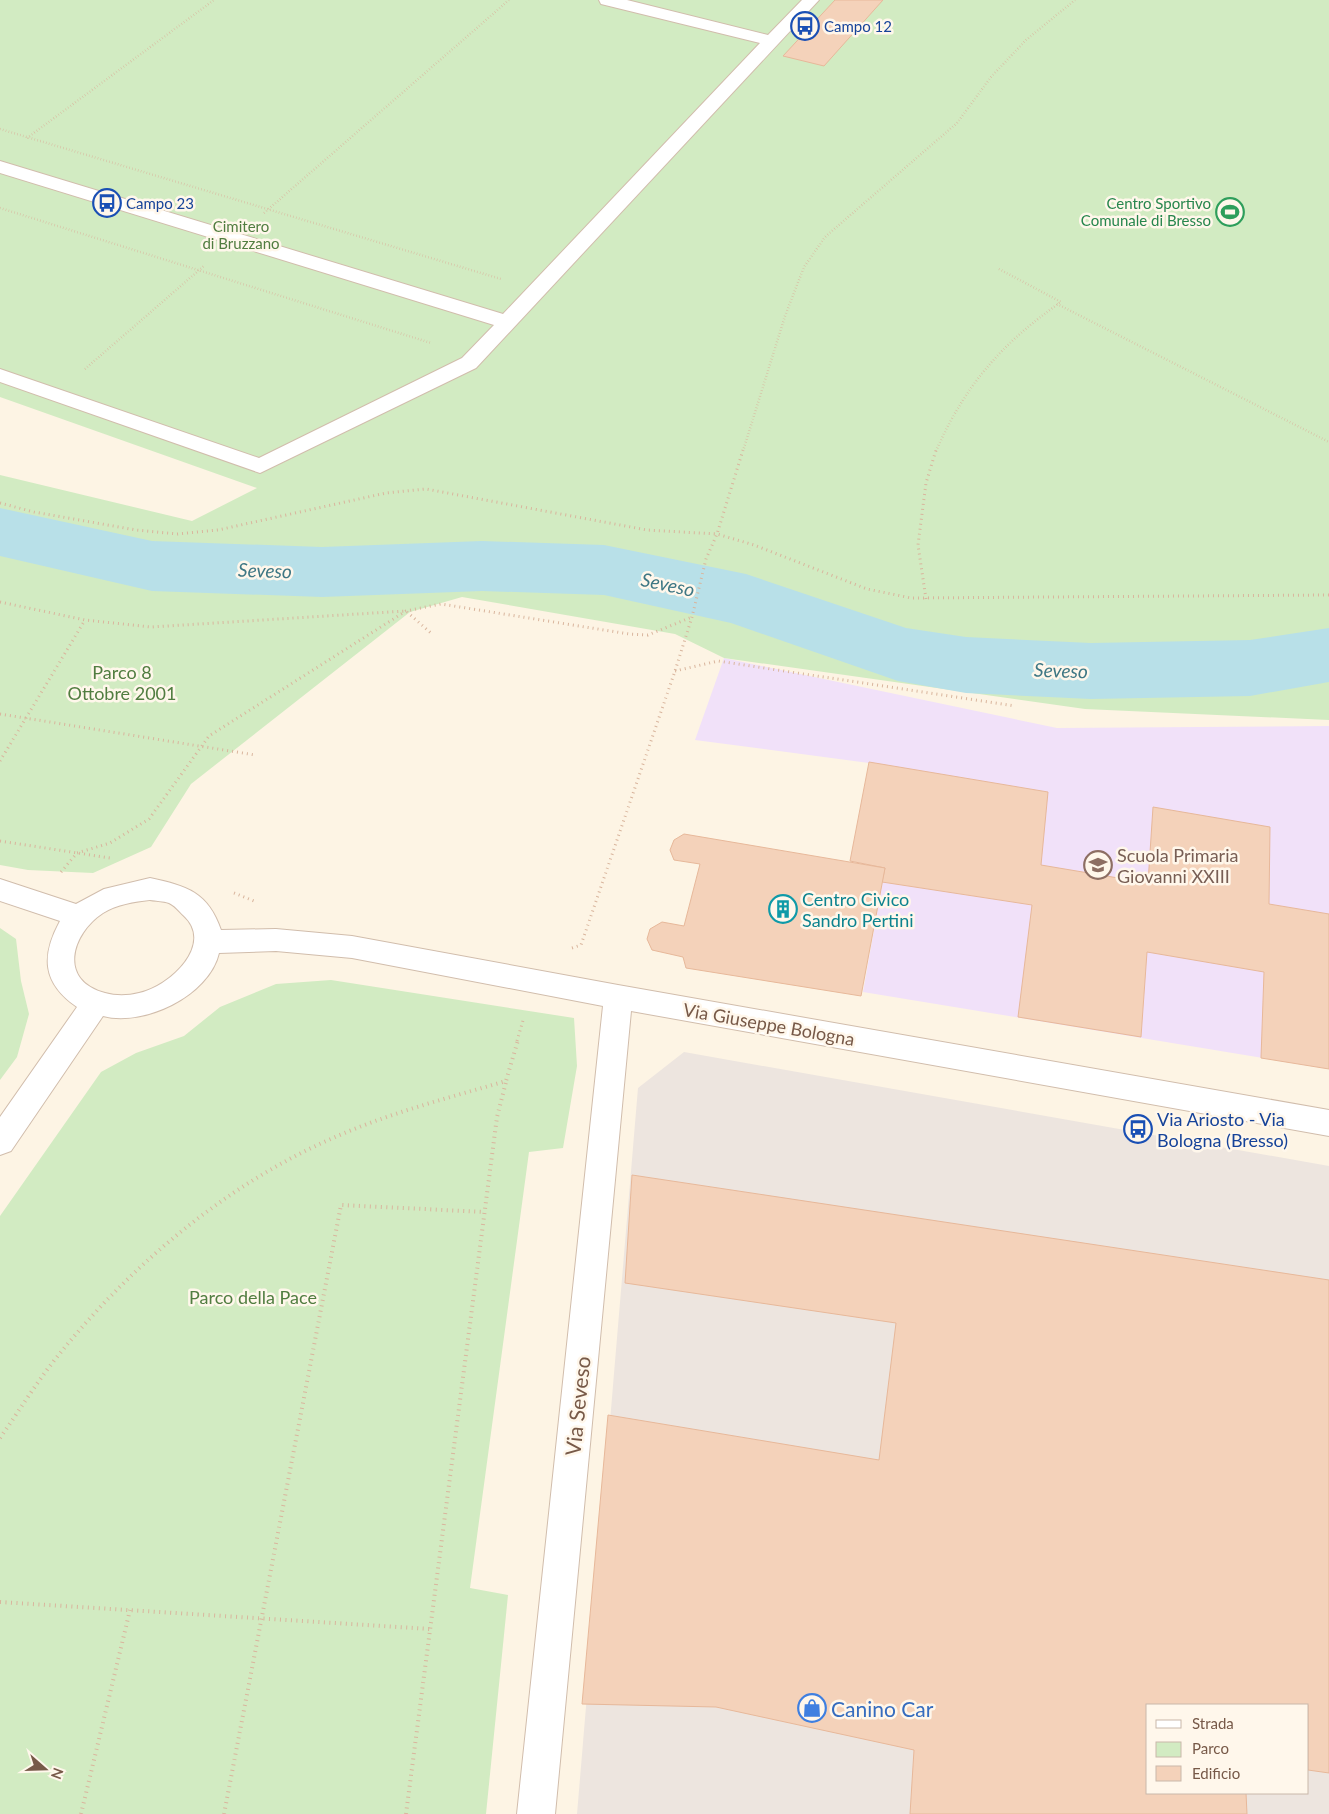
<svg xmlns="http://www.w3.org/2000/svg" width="1329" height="1814" font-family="Lato,sans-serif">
  <rect width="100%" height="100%" fill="#fdf4e4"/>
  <path fill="#ede5df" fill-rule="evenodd" d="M684,1052l645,114v648h-752l61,-726zM1148,1705h160v88h-160z"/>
  <path fill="#f1e1f9" d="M724,658l333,70 272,-2v343l-466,-77 22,-124 -35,-7 19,-98 -174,-23z"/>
  <g fill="#d2ebc2">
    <path d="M0,0h1329v720l-244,-11 -361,-51 -49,-24 -213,-37 -52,15 -219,172 -40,63 -58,26 -65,-3 -28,-5v-390l192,46 65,-33 -257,-91z"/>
    <path d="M0,928l16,11 5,42 8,33 -12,43 -17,23z"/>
    <path d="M331,980l243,38 3,48 -14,82 -34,4 -59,436 38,7 -22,219h-486v-598l101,-144 35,-19 48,-17 36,-29 56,-23z"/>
  </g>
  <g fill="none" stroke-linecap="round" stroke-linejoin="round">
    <path fill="#b8e0e8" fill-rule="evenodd" d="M0,508l152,33 170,6 160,-6 122,4 142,29 160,54 60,9 125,6 159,-3 79,-12v54l-79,14 -159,3 -125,-6 -68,-12 -167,-58 -127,-28 -122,-4 -160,6 -170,-6 -152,-35z"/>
  </g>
  <g fill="#f4d2ba" stroke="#e7b89a">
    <path d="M835,0h48l-59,66 -41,-10z"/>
    <path d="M869,762l179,30 -7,73 107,18 5,-76 117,20 -1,77 60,10v155l-68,-11 3,-86 -117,-20 -6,85 -123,-20 14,-112 -150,-23 3,-14 -35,-7z"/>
    <path d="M684,834l201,34 -24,128 -175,-28 -3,-11 -31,-7 -5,-11 3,-10 12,-7 22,4 16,-62 -26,-4 -4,-10 4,-10z"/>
    <path d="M632,1175l697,105v493l-21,-3v-65h-160v88h98l1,21h-337l4,-64 -198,-43 -134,-3 26,-289 271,45 17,-137 -271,-40z"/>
  </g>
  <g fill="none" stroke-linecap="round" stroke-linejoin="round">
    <defs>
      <path id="pedestrian" d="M599,0h28l141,35 34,-35h17l-343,368 -216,105 -260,-91v-13l259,89 203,-100 32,-33 -494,-152v-12l503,153 257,-271 -159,-39z"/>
      <path id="minor" d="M150,878c37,8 58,14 71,52l55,-1 76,7 266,49 711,125v26l-698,-125 -76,803h-38l86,-808 -251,-48 -76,-7 -57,2c-10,43 -76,74 -116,63l-92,135 -11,4v-38l77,-110c-35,-24 -36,-51 -17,-86l-60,-20v-22l76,25 28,-15zM150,900c6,1 13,1 19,3 5,2 10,8 14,12 33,29 -14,72 -44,78 -12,3 -23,3 -34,0 -47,-12 -34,-59 -2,-80 14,-9 31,-11 47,-13z"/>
    </defs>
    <use href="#pedestrian" stroke="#d1bdac" stroke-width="2"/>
    <use href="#minor" stroke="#d1bdac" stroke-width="2"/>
    <g stroke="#d9b59d" stroke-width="2.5" stroke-dasharray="0.5 2.5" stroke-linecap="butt">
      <path d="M0,129l501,150"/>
      <path d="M27,138l187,-138"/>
      <path d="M0,208l431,135"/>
      <path d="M264,213l245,-213"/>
      <path d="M1057,304l272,138"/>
      <path d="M85,369l120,-104"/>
      <path d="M743,451l42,-135 19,-49 21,-30 132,-114 34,-46 35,-37 49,-40"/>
      <path d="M936,451c29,-66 66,-108 125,-149l-62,-33"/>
    </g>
    <g stroke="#d9b59d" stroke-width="3" stroke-dasharray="1 4" stroke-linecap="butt">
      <path d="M0,503l34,9 102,18 41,4 41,-4 168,-37 40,-4 221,41 70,4 37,11 113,44 44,9 418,-3"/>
      <path d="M926,599l-8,-54 8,-62 10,-33"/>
      <path d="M0,602l85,18 66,7 255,-16 26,23"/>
      <path d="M675,671l43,-10 297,45"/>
      <path d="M0,714l255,41"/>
      <path d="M0,761l85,-141"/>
      <path d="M0,841l110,17"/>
      <path d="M61,872l16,-19 33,-10 39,-24 60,-83 197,-125 35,-7 188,30 19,1 44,-18"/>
      <path d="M234,893l20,8"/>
      <path d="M572,948l9,-3 94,-274 17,-54 14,-58 11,-25 26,-84"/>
      <path d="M517,1041l7,-24"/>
    </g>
    <g stroke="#d9b59d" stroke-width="4" stroke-dasharray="1 4.5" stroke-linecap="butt">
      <path d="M0,1438c19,-27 36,-55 57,-81 73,-91 168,-172 276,-219 56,-25 115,-40 173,-57l12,-41"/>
      <path d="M0,1602l430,27"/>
      <path d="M81,1814l49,-204"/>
      <path d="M224,1814l117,-609 144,7"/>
      <path d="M406,1814l91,-697 9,-35"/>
    </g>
    <use href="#pedestrian" fill="#fff" fill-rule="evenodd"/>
    <use href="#minor" fill="#fff" fill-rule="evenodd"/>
  </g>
  <defs>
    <symbol id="bus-ring" viewBox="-11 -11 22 22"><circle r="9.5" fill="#fff7eb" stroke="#1a4fb4" stroke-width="1.5"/><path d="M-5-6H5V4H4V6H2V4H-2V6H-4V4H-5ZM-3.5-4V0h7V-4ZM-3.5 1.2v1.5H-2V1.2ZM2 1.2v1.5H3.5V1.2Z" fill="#1a4fb4"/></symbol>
    <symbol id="stadium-ring" viewBox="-11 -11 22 22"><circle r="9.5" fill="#fff7eb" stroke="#2e9e5b" stroke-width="1.5"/><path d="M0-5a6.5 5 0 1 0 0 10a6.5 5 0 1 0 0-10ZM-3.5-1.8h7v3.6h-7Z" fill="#2e9e5b"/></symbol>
    <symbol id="school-ring" viewBox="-11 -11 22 22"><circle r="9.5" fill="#fff7eb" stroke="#8d6e63" stroke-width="1.5"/><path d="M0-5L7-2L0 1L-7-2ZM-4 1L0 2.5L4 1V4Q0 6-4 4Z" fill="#8d6e63"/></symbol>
    <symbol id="building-ring" viewBox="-11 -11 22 22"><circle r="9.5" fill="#fff7eb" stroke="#0f9aa8" stroke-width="1.5"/><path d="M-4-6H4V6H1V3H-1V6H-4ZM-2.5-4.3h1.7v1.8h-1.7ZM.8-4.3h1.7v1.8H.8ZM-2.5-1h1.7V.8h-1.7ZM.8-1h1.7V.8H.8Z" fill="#0f9aa8"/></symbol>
    <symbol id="shop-ring" viewBox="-11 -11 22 22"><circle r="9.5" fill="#fff7eb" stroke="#3f7fe0" stroke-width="1.5"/><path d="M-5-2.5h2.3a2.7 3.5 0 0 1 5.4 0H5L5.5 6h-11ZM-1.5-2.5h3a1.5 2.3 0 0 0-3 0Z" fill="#3f7fe0"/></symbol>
  </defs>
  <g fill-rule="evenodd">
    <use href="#bus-ring" x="789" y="10" width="32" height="32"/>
    <use href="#bus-ring" x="91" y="187" width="32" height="32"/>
    <use href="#stadium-ring" x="1214" y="196" width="32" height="32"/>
    <use href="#school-ring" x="1082" y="849" width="32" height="32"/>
    <use href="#building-ring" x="767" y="893" width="32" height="32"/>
    <use href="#bus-ring" x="1122" y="1113" width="32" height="32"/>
    <use href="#shop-ring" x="796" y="1692" width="32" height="32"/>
  </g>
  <g text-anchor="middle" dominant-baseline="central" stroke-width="5" stroke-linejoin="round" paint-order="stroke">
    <g font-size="15" fill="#164399" stroke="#fff7eb" text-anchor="start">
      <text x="824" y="26">Campo 12</text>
      <text x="126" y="203">Campo 23</text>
    </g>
    <g font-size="15" fill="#27864d" stroke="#fff7eb" text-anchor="end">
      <text x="1211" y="203">Centro Sportivo<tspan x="1211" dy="17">Comunale di Bresso</tspan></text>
    </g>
    <g font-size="15" fill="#517d40" stroke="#fff7eb">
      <text x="241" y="226">Cimitero<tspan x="241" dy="17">di Bruzzano</tspan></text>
    </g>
    <g font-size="18" fill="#517d40" stroke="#fff7eb">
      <text x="122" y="672">Parco 8<tspan x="122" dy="21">Ottobre 2001</tspan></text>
      <text x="253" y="1297">Parco della Pace</text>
    </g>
    <g font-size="18" fill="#785e54" stroke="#fff7eb" text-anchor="start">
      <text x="1117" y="855">Scuola Primaria<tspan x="1117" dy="21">Giovanni XXIII</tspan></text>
    </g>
    <g font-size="18" fill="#0d838f" stroke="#fff7eb" text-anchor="start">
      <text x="802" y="899">Centro Civico<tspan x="802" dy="21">Sandro Pertini</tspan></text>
    </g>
    <g font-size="18" fill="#775948" stroke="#fff7eb">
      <text transform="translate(769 1024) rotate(10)">Via Giuseppe Bologna</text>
    </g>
    <g font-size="18" fill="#164399" stroke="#fff7eb" text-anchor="start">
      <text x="1157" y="1119">Via Ariosto - Via<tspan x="1157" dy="21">Bologna (Bresso)</tspan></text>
    </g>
    <g font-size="19" font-style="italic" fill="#3e7784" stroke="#fff7eb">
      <text transform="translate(265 570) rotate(2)">Seveso</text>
      <text transform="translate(668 584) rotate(12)">Seveso</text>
      <text transform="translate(1061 670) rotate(2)">Seveso</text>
    </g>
    <g font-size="21" fill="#775948" stroke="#fff7eb">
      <text transform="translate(577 1406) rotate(-84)">Via Seveso</text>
    </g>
    <g font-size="21" fill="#366cbe" stroke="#fff7eb" text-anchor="start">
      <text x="831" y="1708">Canino Car</text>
    </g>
  </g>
  <rect x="1146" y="1704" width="162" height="90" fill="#fff7eb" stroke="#c9b8aa"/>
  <rect x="1156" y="1720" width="25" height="8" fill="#ffffff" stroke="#c9b8aa"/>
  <text x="1192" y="1729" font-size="15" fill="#775948">Strada</text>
  <rect x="1156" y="1742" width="25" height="15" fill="#d2ebc2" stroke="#c9b8aa"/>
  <text x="1192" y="1754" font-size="15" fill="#775948">Parco</text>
  <rect x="1156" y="1766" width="25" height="15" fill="#f4d2ba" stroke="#c9b8aa"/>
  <text x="1192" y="1779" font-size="15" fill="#775948">Edificio</text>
  <g transform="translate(45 1769) rotate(110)" stroke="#fff7eb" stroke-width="4" paint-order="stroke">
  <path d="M0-4L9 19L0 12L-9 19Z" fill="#775948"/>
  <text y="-8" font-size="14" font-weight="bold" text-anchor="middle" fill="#775948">N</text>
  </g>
</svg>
